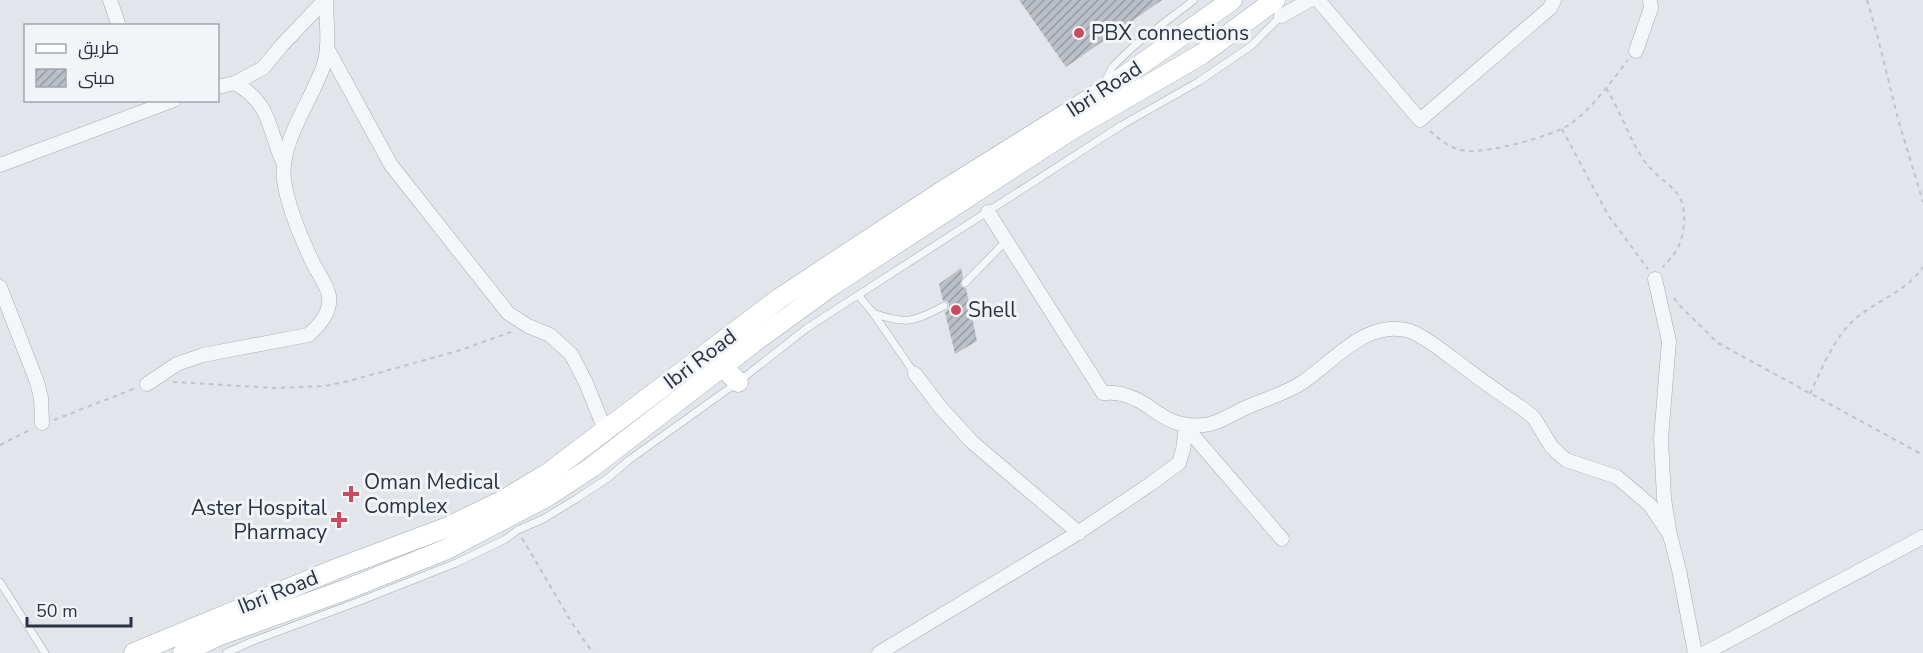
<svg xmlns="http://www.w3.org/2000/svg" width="1923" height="653" font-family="'Nunito Sans',Cairo,sans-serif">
  <defs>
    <pattern id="building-hatch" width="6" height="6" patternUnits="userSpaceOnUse" patternTransform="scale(1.5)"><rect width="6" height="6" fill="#babfc8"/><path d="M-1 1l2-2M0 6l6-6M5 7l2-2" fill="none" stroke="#979ca4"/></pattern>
  </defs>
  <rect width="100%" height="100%" fill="#e2e6eb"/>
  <g fill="url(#building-hatch)">
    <path d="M1019,0h143l-96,67z"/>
    <path d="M961,268l2,9 -3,7 2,3 4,1 11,53 -22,13 -10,-42 4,-3v-5l-2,-3h-4l-4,-17z"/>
  </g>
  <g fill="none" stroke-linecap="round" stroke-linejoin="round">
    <defs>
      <g id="service">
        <path d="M1104,83l9,-17 22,-21 59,-45"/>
        <path d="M965,283l42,-43"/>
        <path d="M859,296l14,17 42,61"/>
        <path d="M873,313c33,12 40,9 71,-7"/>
        <path d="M0,582l45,71"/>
        <path d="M226,653l27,-12 107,-40 96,-38 48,-23 14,-10 25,-11 33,-20 32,-21 21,-18 109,-78 69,-54 315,-203 76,-43 53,-36 30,-30"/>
      </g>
      <g id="minor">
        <path d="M110,0l9,26"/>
        <path d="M1318,0l102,120 130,-112 4,-8"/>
        <path d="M1281,16l29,-16"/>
        <path d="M327,48l64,117 117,148 20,13 22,9 21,19 15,29 19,47"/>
        <path d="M1636,51l15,-43 -1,-8"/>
        <path d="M235,83c38,22 32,46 49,81"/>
        <path d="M218,87l17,-4 28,-15 19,-23 43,-45"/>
        <path d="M0,165l174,-65"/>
        <path d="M988,212l115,181c5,0 12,-1 18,1 33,7 40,35 83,31 15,-1 27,-11 41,-17 20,-9 40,-14 58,-26 31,-21 64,-64 107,-51 16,6 28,17 42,27 23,17 46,35 70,50l12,10 17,28 8,8 7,6 51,17 33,28 20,30"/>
        <path d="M1655,279l14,62 -8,97 3,61 6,36 9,35 16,83"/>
        <path d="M0,287l37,95 4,16 1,25"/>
        <path d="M915,374l26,34 31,34 107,91"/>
        <path d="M147,384l30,-20 26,-9 105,-20c11,-9 23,-23 21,-39 -2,-11 -11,-23 -16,-33 -12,-25 -25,-55 -29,-83 -5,-38 29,-81 40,-116 6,-20 2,-43 2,-64"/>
        <path d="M1185,426l97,113"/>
        <path d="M879,653l194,-117 76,-51 30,-22 4,-13 3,-23"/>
        <path d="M1705,653l218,-116"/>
      </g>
      <g id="secondary">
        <path d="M723,367l15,15"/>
        <path d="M134,653l202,-84 112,-42 54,-26 48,-29 230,-174 158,-104 171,-107 123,-87"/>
        <path d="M183,653l34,-17 128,-46 102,-41 101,-53 44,-29 162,-125 80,-58 235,-153 133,-77 73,-54"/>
      </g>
    </defs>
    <use href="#service" stroke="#a7adb5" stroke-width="8"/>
    <use href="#minor" stroke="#a7adb5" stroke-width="15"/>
    <use href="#secondary" stroke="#a7adb5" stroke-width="21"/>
    <g stroke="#c0c3ca" stroke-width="2" stroke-dasharray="4.5 4.5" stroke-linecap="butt">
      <path d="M1867,0l11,38 20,81 25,83"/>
      <path d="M1606,88c15,24 23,51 39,74 9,12 21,19 30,29 13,13 11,42 2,58 -4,7 -9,12 -14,18"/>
      <path d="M1562,129l46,86 40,54"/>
      <path d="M1430,131c10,9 21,18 36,20 22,2 84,-14 103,-26 23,-16 41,-42 59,-65"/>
      <path d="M1674,298l8,10 36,35 205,112"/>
      <path d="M173,382l103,6 49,-2 24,-5 112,-31 50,-18"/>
      <path d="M1810,394c12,-26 24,-57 46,-76 21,-17 52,-28 67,-51"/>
      <path d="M54,420l82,-32"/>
      <path d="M0,445l30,-15"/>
      <path d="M522,538l50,85 21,30"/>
    </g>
    <use href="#service" stroke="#f5f6f9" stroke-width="7"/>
    <use href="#minor" stroke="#f5f6f9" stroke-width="14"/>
    <use href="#secondary" stroke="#fff" stroke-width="20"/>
  </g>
  <g fill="#cd495d" stroke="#f2f4f8" stroke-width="2">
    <circle cx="1079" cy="33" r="6"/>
    <circle cx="956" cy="310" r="6"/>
    <path d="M348 485h6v6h6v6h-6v6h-6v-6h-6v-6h6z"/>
    <path d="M336 511h6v6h6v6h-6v6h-6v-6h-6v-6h6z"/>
  </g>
  <g text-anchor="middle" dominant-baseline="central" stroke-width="6" stroke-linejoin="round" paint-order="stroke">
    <g font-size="21" fill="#2a3343" stroke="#f2f4f8" text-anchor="start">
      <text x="1091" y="33">PBX connections</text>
      <text x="968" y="310">Shell</text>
      <text x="364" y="482">Oman Medical<tspan x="364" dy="24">Complex</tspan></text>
      <text x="327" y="508" text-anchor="end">Aster Hospital<tspan x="327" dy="24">Pharmacy</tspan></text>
    </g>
    <g font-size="21" fill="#2a3343" stroke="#f2f4f8">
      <text transform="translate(1104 89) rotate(-33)">Ibri Road</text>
      <text transform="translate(700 359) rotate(-37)">Ibri Road</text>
      <text transform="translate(278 592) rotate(-22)">Ibri Road</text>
    </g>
  </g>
  <rect x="24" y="24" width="195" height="78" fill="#f2f4f8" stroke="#a2a7b0" stroke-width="1.5"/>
  <rect x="36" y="44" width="30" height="9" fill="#ffffff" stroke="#a2a7b0" stroke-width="1.5"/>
  <text x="78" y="54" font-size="18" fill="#2a3343">طريق</text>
  <rect x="36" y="69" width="30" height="18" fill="url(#building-hatch)" stroke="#a2a7b0" stroke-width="1.5"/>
  <text x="78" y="84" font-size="18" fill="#2a3343">مبنى</text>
  <path d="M27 617v9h104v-9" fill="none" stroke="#2a3343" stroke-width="3"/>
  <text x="36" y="617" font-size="18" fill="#2a3343" stroke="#f2f4f8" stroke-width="4.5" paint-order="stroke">50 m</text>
</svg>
